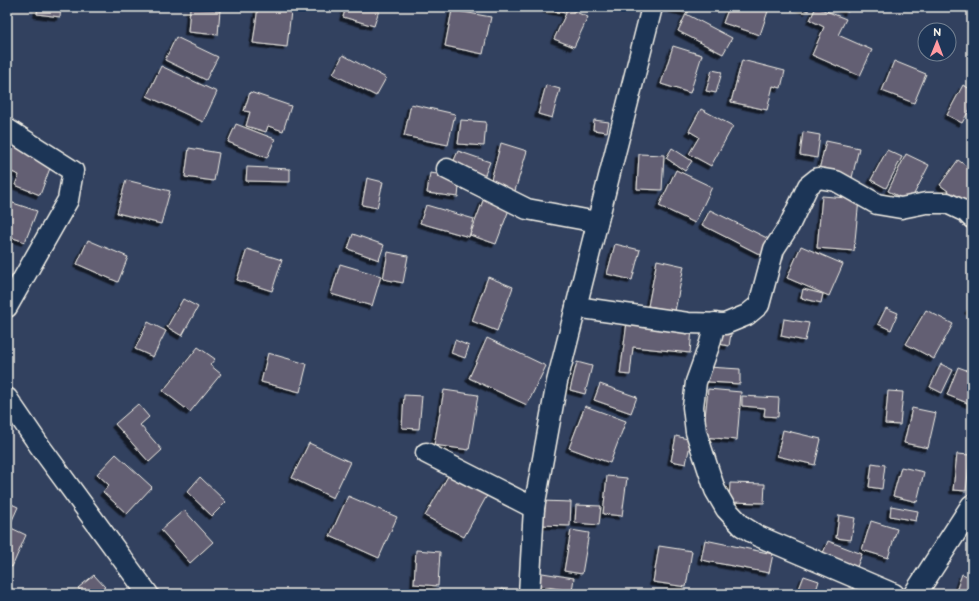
<svg xmlns="http://www.w3.org/2000/svg" width="979" height="601" font-family="'Balsamiq Sans',sans-serif">
  <defs>
    <filter id="shadow"><feDropShadow dx="-3.5" dy="3.5" stdDeviation="0" flood-color="#0009"/></filter>
  </defs>
  <rect width="100%" height="100%" fill="#32415f"/>
  <filter id="ink" filterUnits="userSpaceOnUse"><feTurbulence type="fractalNoise" baseFrequency=".025" numOctaves="2"/><feDisplacementMap in="SourceGraphic" scale="8" xChannelSelector="R" yChannelSelector="G"/><feConvolveMatrix kernelMatrix="1 2 1 2 8 2 1 2 1" color-interpolation-filters="sRGB"/></filter>
  <g filter="url(#ink)">
    <g fill="#635e73" stroke="#f4f1e8" filter="url(#shadow)">
      <path d="M38,7h23l-1,10 -23,-3z"/>
      <path d="M258,7l33,4 -4,36 -34,-4z"/>
      <path d="M346,7h34l-6,19 -31,-9z"/>
      <path d="M547,7h20l-2,6 -19,-4z"/>
      <path d="M672,7h18l-2,6 -16,-4z"/>
      <path d="M729,7h36l4,1 -9,27 -37,-12z"/>
      <path d="M798,7h11l-1,4z"/>
      <path d="M816,7l30,12 -8,16 34,15 -12,26 -48,-21 12,-28 -14,-7z"/>
      <path d="M838,7h12l-2,5z"/>
      <path d="M190,8l30,2 -2,25 -30,-3z"/>
      <path d="M568,9l20,8 -14,30 -20,-8z"/>
      <path d="M452,10l39,7 -8,37 -38,-8z"/>
      <path d="M686,14l46,24 -9,16 -45,-23z"/>
      <path d="M176,37l42,20 -12,23 -41,-20z"/>
      <path d="M673,46l29,9 -12,38 -29,-9z"/>
      <path d="M343,55l43,23 -10,18 -43,-22z"/>
      <path d="M742,60l43,11 -4,17 -8,-2 -6,24 -36,-8z"/>
      <path d="M894,61l32,13 -12,29 -32,-12z"/>
      <path d="M161,66l56,26 -14,30 -56,-26z"/>
      <path d="M712,70l10,2 -6,21 -10,-2z"/>
      <path d="M546,85l14,4 -8,29 -14,-4z"/>
      <path d="M963,85l9,5v15l-10,18 -15,-8z"/>
      <path d="M250,92l41,14 -8,25 -15,-5 -2,6 -20,-6 4,-14 -6,-1z"/>
      <path d="M411,104l44,10 -7,31 -44,-9z"/>
      <path d="M701,109l32,17 -22,40 -22,-12 10,-17 -10,-6z"/>
      <path d="M461,120l25,2 -2,24 -26,-2z"/>
      <path d="M594,120l15,2 -2,10 -14,-2z"/>
      <path d="M236,124l39,15 -8,19 -39,-16z"/>
      <path d="M803,132l17,3 -3,23 -17,-3z"/>
      <path d="M826,141l33,7 -8,34 -33,-8z"/>
      <path d="M501,143l26,8 -13,43 -25,-7z"/>
      <path d="M10,144l43,16 -13,35 -25,-10 4,-10 -12,-5v-18z"/>
      <path d="M189,148l30,5 -5,28 -29,-4z"/>
      <path d="M672,148l20,13 -7,10 -19,-13z"/>
      <path d="M887,150l15,7 -16,31 -15,-8z"/>
      <path d="M458,151l32,11 -6,15 -32,-12z"/>
      <path d="M639,154l25,1 -2,35 -25,-1z"/>
      <path d="M906,154l23,11 -19,37 -22,-11z"/>
      <path d="M958,160l14,10v39l-32,-24z"/>
      <path d="M247,167l43,2v13l-44,-1z"/>
      <path d="M676,170l36,17 -17,36 -36,-17z"/>
      <path d="M430,173l30,4 -2,20 -31,-4z"/>
      <path d="M367,178l16,4 -6,26 -15,-3z"/>
      <path d="M126,180l44,11 -9,33 -44,-11z"/>
      <path d="M822,196l37,3 -5,52 -37,-3z"/>
      <path d="M484,198l26,9 -14,37 -26,-9z"/>
      <path d="M7,201l30,10 -12,31 -18,-6z"/>
      <path d="M426,205l48,14 -5,18 -49,-14z"/>
      <path d="M710,210l59,29 -8,16 -59,-30z"/>
      <path d="M353,234l31,11 -5,15 -31,-11z"/>
      <path d="M88,240l40,17 -10,25 -41,-18z"/>
      <path d="M615,244l25,6 -8,30 -25,-6z"/>
      <path d="M801,246l42,18 -14,32 -42,-18z"/>
      <path d="M247,249l35,11 -10,31 -35,-11z"/>
      <path d="M388,252l20,4 -5,27 -20,-4z"/>
      <path d="M657,260l27,6 -9,45 -27,-5z"/>
      <path d="M340,264l41,12 -9,30 -41,-12z"/>
      <path d="M488,277l25,10 -16,44 -25,-10z"/>
      <path d="M803,289l20,5 -2,9 -20,-5z"/>
      <path d="M183,299l15,8 -16,29 -15,-9z"/>
      <path d="M972,305v8l-4,-3z"/>
      <path d="M886,308l12,5 -7,17 -13,-6z"/>
      <path d="M926,310l27,14 -19,35 -28,-15z"/>
      <path d="M784,319l25,4 -4,18 -24,-5z"/>
      <path d="M148,322l18,9 -13,26 -18,-8z"/>
      <path d="M627,322l65,6 -2,25 -57,-6 -3,28 -10,-1z"/>
      <path d="M722,327l10,1 -3,18 -10,-2z"/>
      <path d="M487,338l59,28 -19,39 -58,-27z"/>
      <path d="M455,340l14,6 -4,12 -14,-5z"/>
      <path d="M198,347l17,12 -5,6 11,9 -31,38 -27,-21z"/>
      <path d="M268,353l39,11 -7,28 -39,-10z"/>
      <path d="M577,362l15,4 -7,28 -15,-4z"/>
      <path d="M941,364l12,6 -11,23 -12,-6z"/>
      <path d="M708,367l32,2v15l-32,-2z"/>
      <path d="M958,367l14,5v26l-2,6 -23,-9z"/>
      <path d="M600,384l37,13 -6,16 -37,-13z"/>
      <path d="M708,389l33,3 -4,48 -34,-3z"/>
      <path d="M444,390l34,5 -9,55 -35,-5z"/>
      <path d="M888,391l15,1 -3,33 -15,-1z"/>
      <path d="M404,395l18,1 -3,33 -17,-1z"/>
      <path d="M742,396l37,2 -1,19 -14,-1 1,-8 -23,-2z"/>
      <path d="M138,404l11,13 -9,8 22,25 -13,12 -34,-38z"/>
      <path d="M585,406l41,15 -16,42 -41,-15z"/>
      <path d="M912,408l24,5 -8,35 -24,-5z"/>
      <path d="M783,430l38,9 -6,26 -38,-9z"/>
      <path d="M676,436l15,4 -5,24 -15,-3z"/>
      <path d="M309,443l41,19 -17,36 -41,-20z"/>
      <path d="M116,454l36,33 -25,27 -24,-22 6,-7 -12,-11z"/>
      <path d="M957,454l13,1 -4,36 -13,-1z"/>
      <path d="M872,463l13,2 -3,24 -13,-2z"/>
      <path d="M901,467l23,5 -7,30 -24,-6z"/>
      <path d="M451,471l38,21 -25,45 -39,-21z"/>
      <path d="M607,476l20,2 -5,38 -19,-2z"/>
      <path d="M200,477l26,25 -14,14 -25,-24z"/>
      <path d="M730,483l35,1 -1,19 -35,-1z"/>
      <path d="M348,496l49,21 -18,41 -49,-22z"/>
      <path d="M541,501l30,1 -1,24 -30,-1z"/>
      <path d="M7,502l11,5 -9,20 17,8 -14,32 -5,-2z"/>
      <path d="M576,505l25,1 -2,19 -24,-2z"/>
      <path d="M891,506l27,5 -2,10 -26,-5z"/>
      <path d="M184,510l29,32 -23,21 -29,-33z"/>
      <path d="M839,515l16,3 -4,22 -15,-2z"/>
      <path d="M871,521l26,8 -9,29 -26,-8z"/>
      <path d="M571,530l18,3 -7,41 -18,-3z"/>
      <path d="M705,540l68,14 -4,19 -68,-13z"/>
      <path d="M828,541l34,13 -7,18 -34,-14z"/>
      <path d="M659,546l33,5 -6,36 -33,-5z"/>
      <path d="M416,550l24,2 -2,34 -24,-2z"/>
      <path d="M536,572l38,6 -2,13 -38,-6z"/>
      <path d="M962,574l10,4v16h-17z"/>
      <path d="M94,575l11,12 -9,7h-13l-5,-6z"/>
      <path d="M804,576l15,5 -4,13h-18z"/>
      <path d="M501,589l14,3 -1,2h-14z"/>
    </g>
    <g fill="none" stroke-linecap="round" stroke-linejoin="round">
      <defs>
        <g id="street">
          <path d="M7,129l66,42 -5,29 -61,107"/>
          <path d="M447,169l80,40 70,13"/>
          <path d="M576,307l112,16 37,1 22,-9 12,-10 15,-56 15,-23 19,-40 10,-8 18,3 41,23 24,4 25,-5h21l19,9 6,6"/>
          <path d="M715,323l-5,20 -14,39 -3,25 3,25 19,58 11,19 16,17 16,10 136,58"/>
          <path d="M7,398l32,47 109,149"/>
          <path d="M426,453l108,55"/>
          <path d="M529,594l5,-86 23,-126 95,-375"/>
        </g>
        <path id="secondary" d="M915,594l57,-88"/>
      </defs>
      <use href="#street" stroke="#f4f1e8" stroke-width="23"/>
      <use href="#secondary" stroke="#f4f1e8" stroke-width="25"/>
      <use href="#street" stroke="#1d3557" stroke-width="20"/>
      <use href="#secondary" stroke="#1d3557" stroke-width="22"/>
    </g>
  </g>
  <rect width="979" height="601" fill="none" stroke="#1d3557" stroke-width="24"/>
  <rect x="12" y="12" width="955" height="577" fill="none" stroke="#f4f1e8" stroke-width="1.5" filter="url(#ink)"/>
  <g transform="translate(937 42) rotate(1)"><circle r="19" fill="#1d3557" stroke="#738091"/>
  <path d="M0-3L7 15L0 10L-7 15Z" fill="#ff9aa2"/>
  <text y="-6" font-size="11" font-weight="bold" text-anchor="middle" fill="#f4f1e8">N</text>
  </g>
</svg>
